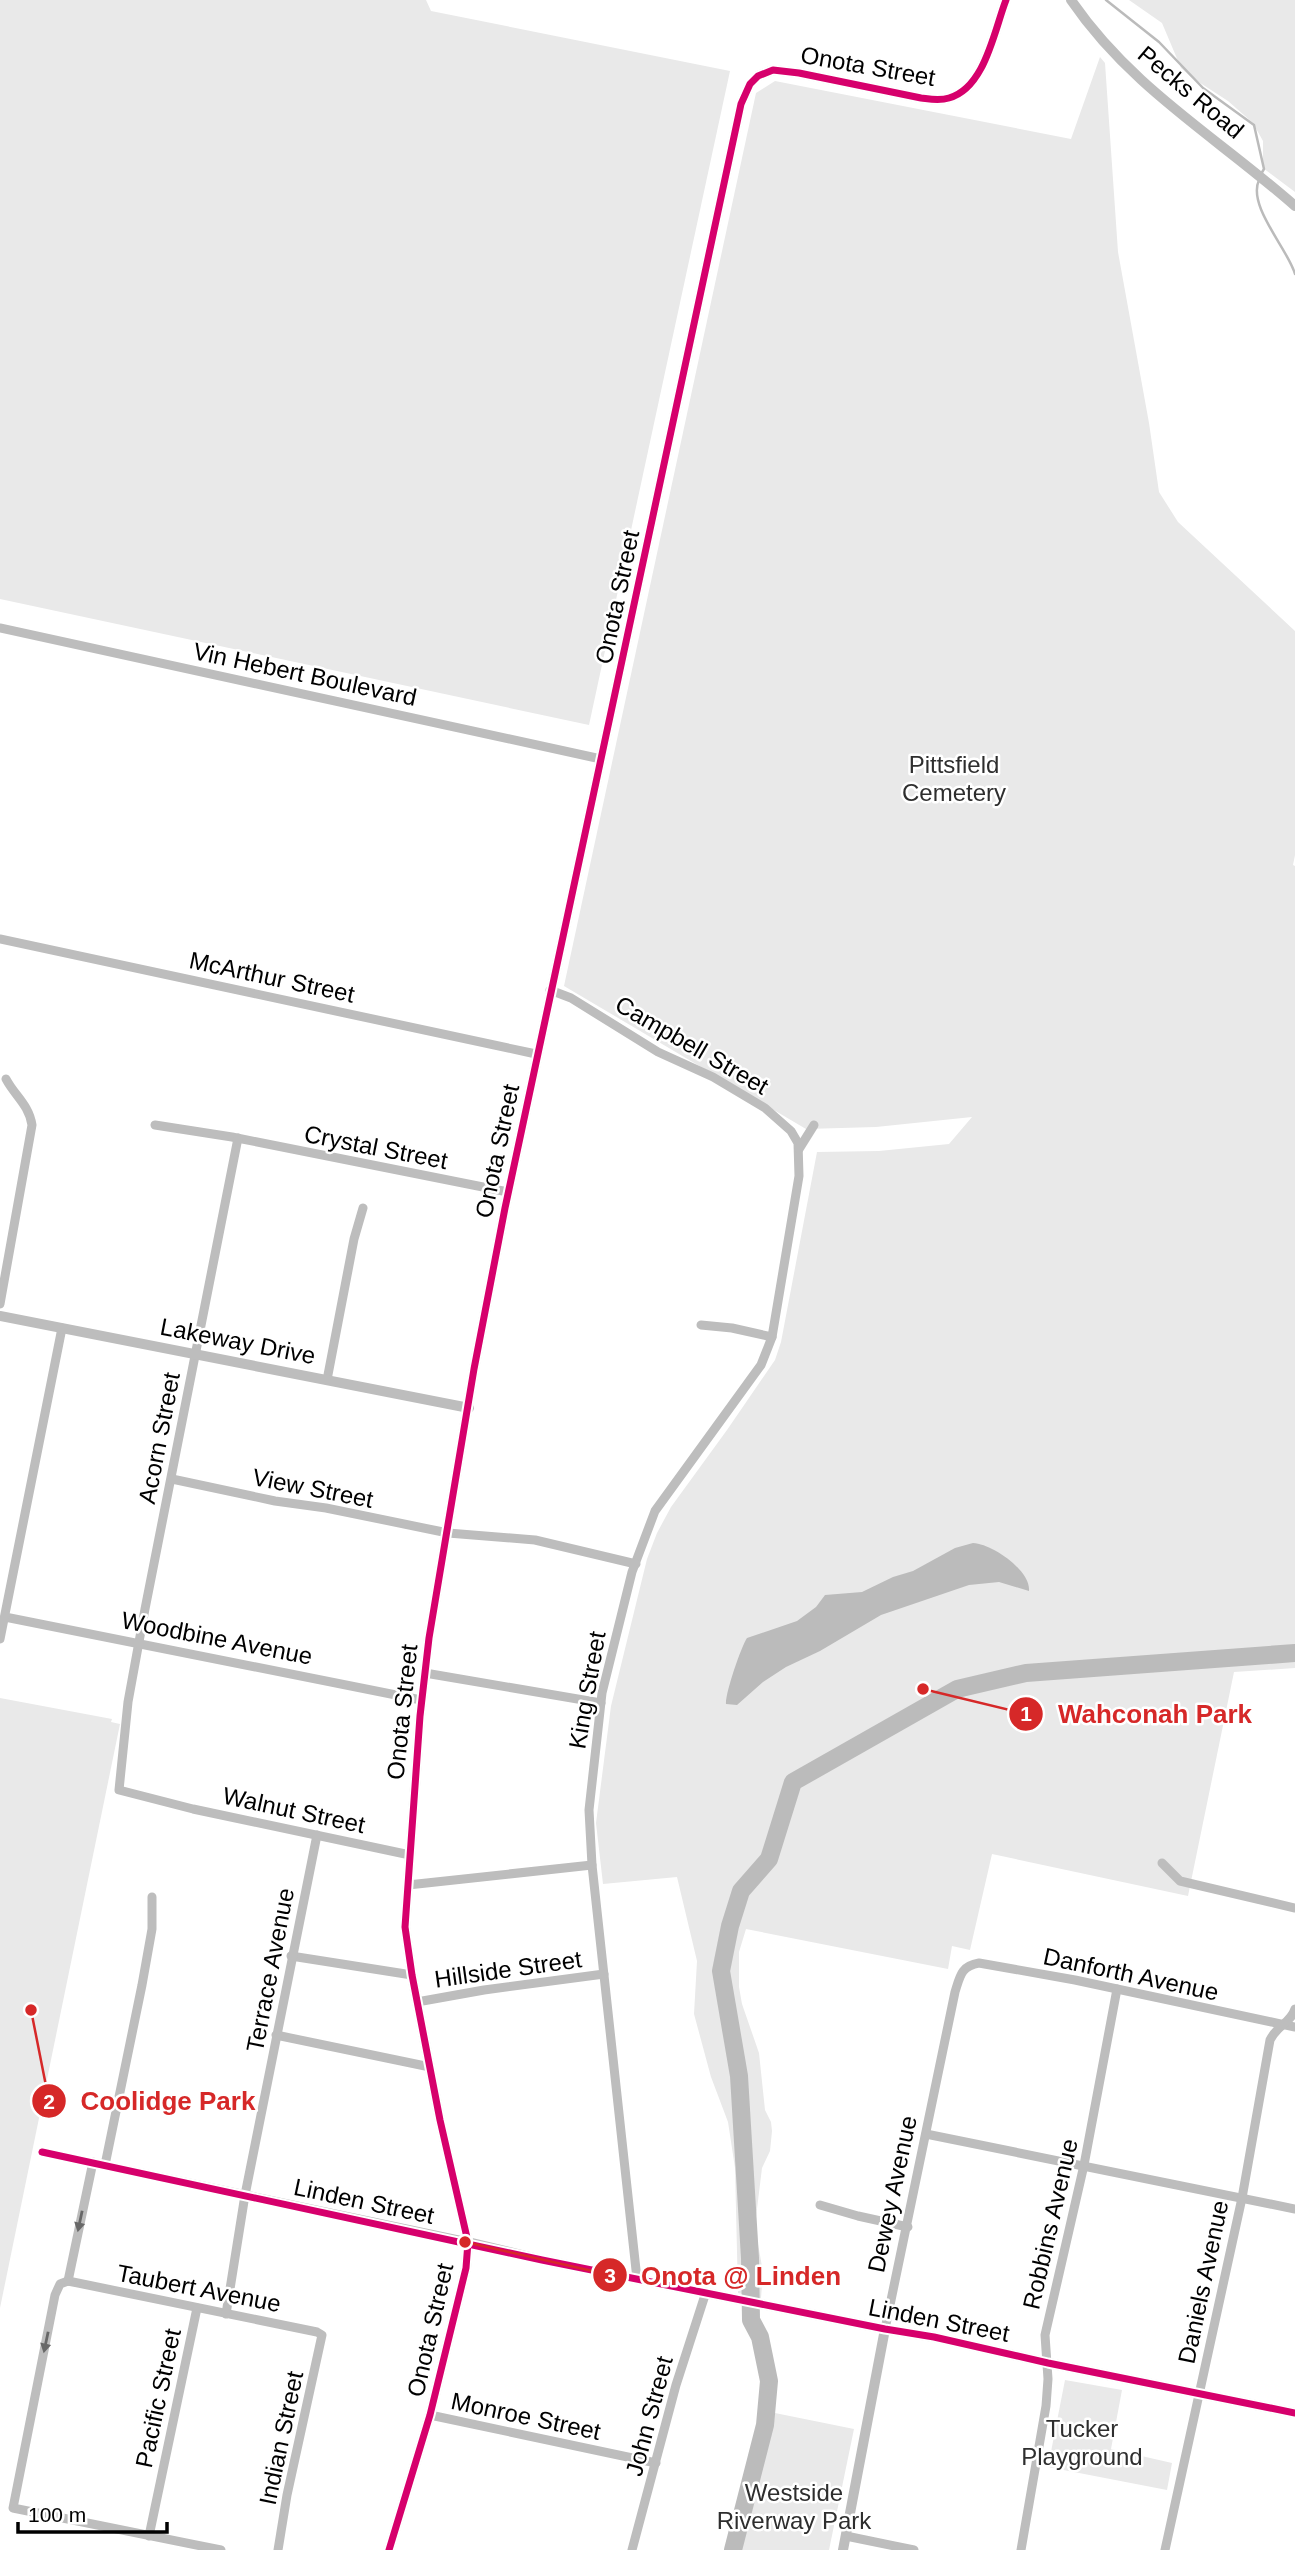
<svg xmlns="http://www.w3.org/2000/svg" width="1295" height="2550" font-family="Helvetica,sans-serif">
  <rect width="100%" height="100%" fill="#fff"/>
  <g fill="#e9e9e9">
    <path d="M0,0h426l5,11 299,60 -141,654 -589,-126z"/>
    <path d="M1129,0h166v192l-32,-24v-27l-10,-18 -25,-22 -37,-24 -10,-9 -19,-45z"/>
    <path d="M1100,57l5,6 13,189 31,171 10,69 19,30 117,109v224l-2,10 2,1v802l-61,4 -46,224 -196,-42 -22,96 -18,-4 -4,23 -202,-40 -7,23v35l3,17 17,49 6,57 6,12 1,9 -2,20 -8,17 -6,49v16l7,39 -2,26 -23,-5 -3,-125 -7,-46 -17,-45 -17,-63 3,-53 -20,-84 -74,7 -7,-61 15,-117 36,-147 10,-26 14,-26 56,-77 48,-70 6,-18 36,-190 62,-1 70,-7 23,-27 -96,10 -70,2 -242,-143 192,-893 19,-12 296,58z"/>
    <path d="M0,1698l112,21 -1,3 9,2 -120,584z"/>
    <path d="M1065,2380l57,10 -11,59 61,14 -5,27 -119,-23z"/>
    <path d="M770,2412l84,17 -25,121h-88z"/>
  </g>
  <path fill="#bbb" d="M973,1543c20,1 58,28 56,48l-30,-9 -30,3 -88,30 -61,36 -34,16 -23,15 -26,23 -11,-1c-1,-10 15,-57 21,-66l50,-17 19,-14 9,-12 37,-3 31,-15 20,-6 42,-23z"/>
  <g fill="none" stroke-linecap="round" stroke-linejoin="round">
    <g stroke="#bbb" stroke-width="2.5">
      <path d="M1106,0l53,42 44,46 51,37 10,44 -3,5"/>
      <path d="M1259,180c-12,26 29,69 36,94"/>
    </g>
    <path stroke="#bbb" stroke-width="18" d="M733,2550l32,-125 4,-44 -9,-44 -9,-17 -1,-62 -11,-182 -18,-105 9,-45 11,-35 28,-32 24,-77 164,-93 69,-16 269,-20"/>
    <g stroke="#bdbdbd" stroke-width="9">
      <path d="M0,628l601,131"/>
      <path d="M0,939l536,115"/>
      <path d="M550,990l21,8 87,54 55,25 52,31 26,23 7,12 1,33 -27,161 -11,28 -106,146 -23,61 -30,121 -13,117 3,55 45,414"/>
      <path d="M155,1125l77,12 276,55"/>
      <path d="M238,1138l-93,471 -17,93 -9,88 74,19 217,46"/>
      <path d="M799,1149l15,-24"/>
      <path d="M0,1304l32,-179c-3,-20 -17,-29 -26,-46"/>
      <path d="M701,1325l31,3 40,9"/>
      <path d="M327,1380l27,-141 9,-31"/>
      <path d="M172,1479l103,22 51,7 122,25 87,7 101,24"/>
      <path d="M5,1617l416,83"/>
      <path d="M0,1639l62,-311"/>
      <path d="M425,1673l176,30"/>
      <path d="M1162,1863l18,18 115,27"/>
      <path d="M408,1885l184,-20"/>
      <path d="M291,1956l121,19"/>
      <path d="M417,2002l67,-12 120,-16"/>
      <path d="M276,2035l154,32"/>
      <path d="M926,2134l369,75"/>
      <path d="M42,2152l426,90"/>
      <path d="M105,2165l37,-180 10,-56v-32"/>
      <path d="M820,2205l38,11 50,11"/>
      <path d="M68,2281l249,51 5,3 -35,160 -9,55"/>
      <path d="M68,2281l-8,3 -5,11 -42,213 208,42"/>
      <path d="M68,2281l25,-119"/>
      <path d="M226,2314l19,-119 72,-360"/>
      <path d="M885,2329l70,-337c5,-16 6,-26 24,-29l96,17 220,47"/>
      <path d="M430,2415l226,48"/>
      <path d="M149,2536l48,-228"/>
      <path d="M846,2536l68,14"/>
      <path d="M632,2550l44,-165 30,-93"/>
      <path d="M1021,2550l25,-144 2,-27 -3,-44 39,-170 33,-176"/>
      <path d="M1165,2550l77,-352 28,-158c8,-16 20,-16 25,-31"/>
    </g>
    <g stroke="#bdbdbd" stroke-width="10">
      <path d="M1071,0c60,88 146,137 224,206"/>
      <path d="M0,1316l469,92"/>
      <path d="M468,2242l74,18 343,69 49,8 114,26 247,50"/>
      <path d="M389,2550l41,-135 36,-147 2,-26 -28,-122 -28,-145 -7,-48 15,-211 9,-78 45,-269 31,-161 236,-1104 9,-20 8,-8 15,-6 26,3 122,25c9,1 18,3 28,0 36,-10 45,-67 57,-98"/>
      <path d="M843,2550l42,-221"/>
    </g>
    <defs>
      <g id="cycleway">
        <path d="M42,2152l500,108 343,69 49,8 114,26 247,50"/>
        <path d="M389,2550l41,-135 36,-147 2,-26 -28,-122 -28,-145 -7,-48 15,-211 9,-78 45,-269 31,-161 236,-1104 9,-20 8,-8 15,-6 26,3 122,25c9,1 18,3 28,0 36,-10 45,-67 57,-98"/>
      </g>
    </defs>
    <use href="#cycleway" stroke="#fff" stroke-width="11"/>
    <use href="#cycleway" stroke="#d6006c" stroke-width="7"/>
  </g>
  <defs><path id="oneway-solid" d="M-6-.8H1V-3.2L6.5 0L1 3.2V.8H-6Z" transform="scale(1.75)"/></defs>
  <g fill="#686868">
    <use href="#oneway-solid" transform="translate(80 2221) rotate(102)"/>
    <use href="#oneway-solid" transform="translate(46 2342) rotate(102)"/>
  </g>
  <g text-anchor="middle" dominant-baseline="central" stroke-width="5" stroke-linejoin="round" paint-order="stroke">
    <g font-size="24" fill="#000" stroke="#fff">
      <text transform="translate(868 66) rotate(10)">Onota Street</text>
      <text transform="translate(1191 92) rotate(40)">Pecks Road</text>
      <text transform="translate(617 597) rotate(-78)">Onota Street</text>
      <text transform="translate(305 674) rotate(12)">Vin Hebert Boulevard</text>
      <text transform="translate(272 977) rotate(12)">McArthur Street</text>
      <text transform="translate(692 1045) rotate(30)">Campbell Street</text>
      <text transform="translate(376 1147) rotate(11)">Crystal Street</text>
      <text transform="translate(497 1151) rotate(-78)">Onota Street</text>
      <text transform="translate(238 1341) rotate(11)">Lakeway Drive</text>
      <text transform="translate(159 1438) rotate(-79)">Acorn Street</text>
      <text transform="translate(313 1488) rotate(11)">View Street</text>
      <text transform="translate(217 1638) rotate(11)">Woodbine Avenue</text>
      <text transform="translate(587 1690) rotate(-80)">King Street</text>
      <text transform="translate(402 1712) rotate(-84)">Onota Street</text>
      <text transform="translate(294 1810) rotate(12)">Walnut Street</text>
      <text transform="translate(508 1969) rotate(-8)">Hillside Street</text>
      <text transform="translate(270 1970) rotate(-79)">Terrace Avenue</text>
      <text transform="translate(1131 1974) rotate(12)">Danforth Avenue</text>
      <text transform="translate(892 2194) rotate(-78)">Dewey Avenue</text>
      <text transform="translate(364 2201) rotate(12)">Linden Street</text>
      <text transform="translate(1050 2224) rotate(-77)">Robbins Avenue</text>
      <text transform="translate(1203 2282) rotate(-78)">Daniels Avenue</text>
      <text transform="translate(199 2288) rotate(11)">Taubert Avenue</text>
      <text transform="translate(939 2320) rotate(11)">Linden Street</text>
      <text transform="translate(430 2330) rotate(-77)">Onota Street</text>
      <text transform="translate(158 2398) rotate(-78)">Pacific Street</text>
      <text transform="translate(526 2416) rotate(12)">Monroe Street</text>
      <text transform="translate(649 2416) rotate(-75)">John Street</text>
      <text transform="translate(281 2438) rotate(-78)">Indian Street</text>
    </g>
    <g font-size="24" fill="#2e2e2e" stroke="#fff">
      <text x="954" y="764">Pittsfield<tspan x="954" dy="28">Cemetery</tspan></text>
      <text x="1082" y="2428">Tucker<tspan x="1082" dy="28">Playground</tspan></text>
      <text x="794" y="2492">Westside<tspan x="794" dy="28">Riverway Park</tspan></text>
    </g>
  </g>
  <path fill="none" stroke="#d62828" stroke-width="2.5" d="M923 1689L1026 1714M31 2010L49 2101M465 2242L610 2275"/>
  <g fill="#d62828" stroke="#fff" stroke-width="2.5">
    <circle cx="923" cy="1689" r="7"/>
    <circle cx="31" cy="2010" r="7"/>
    <circle cx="465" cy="2242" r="7"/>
    <circle cx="1026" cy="1714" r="18"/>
    <circle cx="49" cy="2101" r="18"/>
    <circle cx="610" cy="2275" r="18"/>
  </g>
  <g font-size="21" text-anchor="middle" font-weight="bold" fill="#fff">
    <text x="1026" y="1721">1</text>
    <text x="49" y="2109">2</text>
    <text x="610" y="2283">3</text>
  </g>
  <g font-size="26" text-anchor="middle" font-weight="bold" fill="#d62828" stroke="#fff" stroke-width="5" stroke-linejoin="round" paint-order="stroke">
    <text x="1155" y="1723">Wahconah Park</text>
    <text x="168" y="2110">Coolidge Park</text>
    <text x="741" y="2285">Onota @ Linden</text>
  </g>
  <path d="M18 2522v10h149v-10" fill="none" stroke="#000000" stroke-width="3.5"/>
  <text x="28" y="2522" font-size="21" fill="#000000" stroke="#ffffff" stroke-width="5" paint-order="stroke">100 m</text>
</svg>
